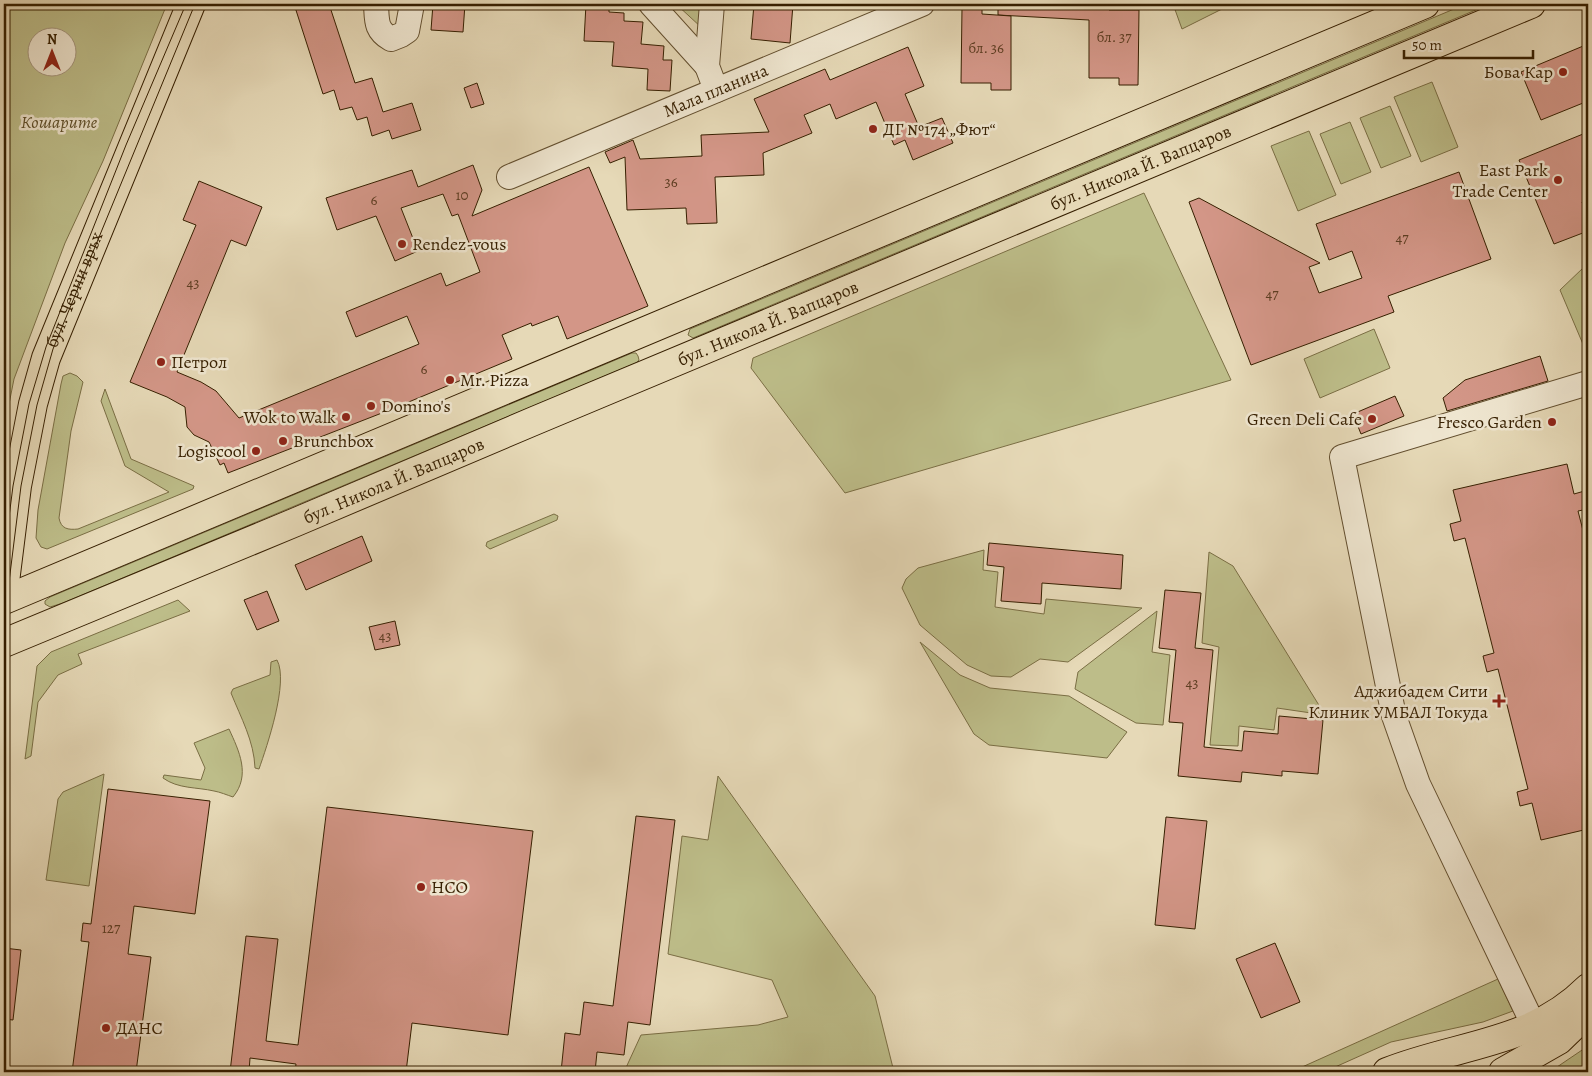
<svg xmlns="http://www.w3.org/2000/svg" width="1592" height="1076" font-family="Alegreya,serif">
  <rect width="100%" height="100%" fill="#e6d9b7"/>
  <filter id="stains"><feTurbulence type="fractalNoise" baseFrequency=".004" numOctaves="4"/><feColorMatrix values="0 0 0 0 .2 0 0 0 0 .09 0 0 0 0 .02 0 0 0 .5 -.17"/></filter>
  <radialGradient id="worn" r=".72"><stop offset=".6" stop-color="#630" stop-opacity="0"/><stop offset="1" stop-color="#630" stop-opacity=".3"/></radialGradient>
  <g fill="#bdbd89" stroke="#7a6e44" fill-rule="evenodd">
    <path d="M4,4h163l-64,157 -38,82 -51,136 -10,50zM38,38h30v30h-30z"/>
    <path d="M676,4h28l-2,24z"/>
    <path d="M1173,4h59l-50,25z"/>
    <path d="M1466,4h24l-797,334 -5,-3 2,-6z"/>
    <path d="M1432,82l26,65 -37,15 -27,-65z"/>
    <path d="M1390,106l21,50 -30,12 -21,-50z"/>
    <path d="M1350,122l21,50 -30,12 -21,-50z"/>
    <path d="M1309,131l27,64 -38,16 -27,-65z"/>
    <path d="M1144,193l87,187 -386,113 -94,-125 2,-10z"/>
    <path d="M1583,268l5,10v78l-28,-66z"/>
    <path d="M1374,329l16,39 -70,30 -16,-39z"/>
    <path d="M632,353h4l2,3 1,4 -3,3 -573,240 -13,4 -5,-3v-3l5,-4z"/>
    <path d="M70,373l7,3 6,6 -12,49 -12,87c2,11 9,12 19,11l91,-37 -44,-26 -24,-65 4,-12 26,70 63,27 -1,3 -146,60 -6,-2 -5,-9 2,-28 23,-126 2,-8z"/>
    <path d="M554,514l4,2 -1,4 -67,29 -4,-3 1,-4z"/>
    <path d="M984,550l-1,20 15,2 -3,35 49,7 2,-15 96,9 -74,54 -28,-3 -29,18 -20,-1 -24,-11 -47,-40 -18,-37 4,-9 12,-11z"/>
    <path d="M1209,552l24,14 92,149 -48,-7 -3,22 -35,-4 -1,20 -28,-1 9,-98 -17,-4z"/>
    <path d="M178,600l12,11 -112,43 4,10 -24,11 -20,27 -7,54 -6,3 12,-93 14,-14z"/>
    <path d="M1157,611l-5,41 18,3 -7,70 -27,-2 -61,-34 3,-17z"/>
    <path d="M920,642l40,33 30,13 79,8 58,36 -20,26 -118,-13 -15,-11z"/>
    <path d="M277,660c12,22 -10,86 -18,109l-4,-1c-1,-27 -14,-50 -24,-75l2,-4 37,-14 1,-13z"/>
    <path d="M229,729c10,22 22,46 4,68 -6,-2 -13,-5 -19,-6 -17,-4 -36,-2 -51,-13l1,-3 37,5 4,-12 -11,-25z"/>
    <path d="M104,774l-15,112 -43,-6 12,-81 5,-7z"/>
    <path d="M718,776l157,220 19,76h-270l17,-37 117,-10 30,-8 -16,-37 -104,-26 14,-118 26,4z"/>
    <path d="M1498,979l15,32 -30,11 -92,20 -67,30h-33z"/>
    <path d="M1588,1046v26h-42l11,-5z"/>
  </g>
  <g fill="#d39687" stroke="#361f00">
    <path d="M294,4h35l26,79 17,-5 11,34 29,-9 9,27 -29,9 -3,-9 -17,6 -5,-19 -10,3 -5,-13 -12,3 -6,-20 -11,4z"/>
    <path d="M433,4h32l-2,28 -32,-2z"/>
    <path d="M586,4h23v8l15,1v8l19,1 -2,22 23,2 -1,14h9l-2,31 -23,-1 1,-21 -36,-3 2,-24 -30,-1z"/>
    <path d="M754,4h39l-3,39 -39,-4z"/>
    <path d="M998,4h111v6h30l-1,75h-19v-7h-30v-58l-91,-5z"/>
    <path d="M962,8h20v6l29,2v74h-20v-7h-30z"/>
    <path d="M1588,44v57l-47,19 -20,-48z"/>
    <path d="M908,47l16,39 -19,8 14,33 23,-9 11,25 -40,17 -8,-20 -11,5 -18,-43 -40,17 -6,-15 -26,11 8,18 -49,20 1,22 -49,2 2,46 -30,1 -1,-16 -59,2 -2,-53 -15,6 -5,-11 28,-12 7,19 62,-3 -1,-21 68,-3 -15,-33 71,-30 5,11z"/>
    <path d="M477,83l7,21 -13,4 -7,-20z"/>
    <path d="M1588,132v67l-6,3 6,15v14l-34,13 -35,-84z"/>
    <path d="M473,165l9,25 -10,26 117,-49 59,139 -81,33 -9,-23 -26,10 -1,-3 -29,12 10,24 -125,52 -159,62 -4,-10 -4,2 -11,-23 -15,-7 -7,-8 -2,-20 -18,-10 -37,-15 66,-157 -13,-5 16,-39 63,26 -16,39 -15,-6 -54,132 24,10 15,9 23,27 180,-74 -12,-28 -51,21 -10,-25 95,-39 5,13 34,-14 -22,-58 -6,2 -9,-22 -42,14 17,43 -23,10 -19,-45 -39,14 -11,-32 86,-28 6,17z"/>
    <path d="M1459,172l32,87 -103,37 6,16 -143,53 -62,-163 10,-4 121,65 -11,4 10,26 43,-15 -10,-27 -23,9 -13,-36z"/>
    <path d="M1540,356l8,25 -101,30 -4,-13 22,-18z"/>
    <path d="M1395,396l9,20 -43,18 -8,-20z"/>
    <path d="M1567,464l7,30 14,-4v19l-10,2 10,39v279l-47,11 -9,-37 -12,3 -3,-14 11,-3 -30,-120 -11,3 -4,-16 11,-3 -29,-115 -11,3 -4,-17 11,-3 -8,-31z"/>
    <path d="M362,536l10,25 -66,29 -11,-25z"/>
    <path d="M989,543l134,12 -2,34 -79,-6 -1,21 -40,-3 3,-34 -17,-2z"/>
    <path d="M1165,590l36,3 -6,55 18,2 -9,97 38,4 2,-20 34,3 1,-18 44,4 -5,54 -36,-3v5l-40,-4 -1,10 -63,-6 5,-53 -14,-1 7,-72 -17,-2z"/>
    <path d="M267,591l12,30 -22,9 -13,-30z"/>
    <path d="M395,621l5,24 -25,5 -6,-23z"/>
    <path d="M108,789l102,12 -15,113 -61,-8 -6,48 23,3 -15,115h-64l17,-130 -8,-1 2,-18 8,1z"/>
    <path d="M327,807l206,24 -25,204 -96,-12 -6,49h-111l1,-8 -46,-6 -1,14h-19l16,-136 32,3 -12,102 32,4z"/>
    <path d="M636,816l39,4 -25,205 -22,-3 -4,33 -27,-3 -2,20h-34l4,-39 15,2 4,-33 29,4z"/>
    <path d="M1166,817l41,4 -12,108 -40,-4z"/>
    <path d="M1275,943l25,59 -39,16 -25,-59z"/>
    <path d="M4,948l17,2 -8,70 -9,-1z"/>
  </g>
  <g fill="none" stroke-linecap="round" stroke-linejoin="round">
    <defs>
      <g id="minor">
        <path d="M376,4c1,16 -1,26 15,35l10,-4 6,-4 5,-27"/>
        <path d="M651,4l56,62"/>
        <path d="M712,4l-5,62 9,24"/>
        <path id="s1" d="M509,177l413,-173"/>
        <path d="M1534,1026l-116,-242 -24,-68 -52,-259 246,-74"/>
      </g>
      <g id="major">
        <path id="s2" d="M4,590l13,-104 16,-82 13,-46 145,-354"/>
        <path d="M4,600l1421,-596"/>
        <path id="s3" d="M4,643l292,-121 238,-101 997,-417"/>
        <path d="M1387,1072c70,-28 144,-27 201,-84"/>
        <path d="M1503,1072l56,-32 29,-28"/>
      </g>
    </defs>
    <use href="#minor" stroke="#624e2e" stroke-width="26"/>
    <use href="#major" stroke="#361f00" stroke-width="30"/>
    <use href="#minor" stroke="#efe6d0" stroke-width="24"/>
    <use href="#major" stroke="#e6d9b7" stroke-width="28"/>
    <g stroke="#361f00" stroke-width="1">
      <path d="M4,556l9,-70 16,-82 17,-57 80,-202 60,-141"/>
      <path d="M4,622l17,-136 16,-81 16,-56 142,-345"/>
    </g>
  </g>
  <g fill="#8f2418" stroke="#efe6d0" stroke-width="2">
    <circle cx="1563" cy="72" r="5"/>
    <circle cx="873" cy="129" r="5"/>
    <circle cx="1558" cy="180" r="5"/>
    <circle cx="402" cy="244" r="5"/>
    <circle cx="161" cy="362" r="5"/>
    <circle cx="450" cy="380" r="5"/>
    <circle cx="371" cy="406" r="5"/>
    <circle cx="346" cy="417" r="5"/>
    <circle cx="1372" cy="419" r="5"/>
    <circle cx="1552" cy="422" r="5"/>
    <circle cx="283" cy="441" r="5"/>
    <circle cx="256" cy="451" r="5"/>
    <path d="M1496.5 693.5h5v5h5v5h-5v5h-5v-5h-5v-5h5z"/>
    <circle cx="421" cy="887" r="5"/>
    <circle cx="106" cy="1028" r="5"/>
  </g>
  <g text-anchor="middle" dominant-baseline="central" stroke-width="5" stroke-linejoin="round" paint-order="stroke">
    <g font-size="15" fill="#5d3d22">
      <text x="1114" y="37">бл. 37</text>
      <text x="986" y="48">бл. 36</text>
      <text x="671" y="182">36</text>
      <text x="462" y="195">10</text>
      <text x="374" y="200">6</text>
      <text x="1402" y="238">47</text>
      <text x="193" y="283">43</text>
      <text x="1272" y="294">47</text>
      <text x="424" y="369">6</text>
      <text x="385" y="636">43</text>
      <text x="1192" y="683">43</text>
      <text x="111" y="928">127</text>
    </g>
    <g font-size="18" fill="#361f00" stroke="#efe6d0" text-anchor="start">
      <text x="1553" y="72" text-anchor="end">Бова Кар</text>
      <text x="883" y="129">ДГ №174 „Фют“</text>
      <text x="1548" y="170" text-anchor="end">East Park<tspan x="1548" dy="21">Trade Center</tspan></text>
      <text x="412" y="244">Rendez-vous</text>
      <text x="171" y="362">Петрол</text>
      <text x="460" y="380">Mr. Pizza</text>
      <text x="381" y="406">Domino's</text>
      <text x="336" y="417" text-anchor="end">Wok to Walk</text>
      <text x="1362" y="419" text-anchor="end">Green Deli Cafe</text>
      <text x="1542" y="422" text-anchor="end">Fresco Garden</text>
      <text x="293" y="441">Brunchbox</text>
      <text x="246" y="451" text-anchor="end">Logiscool</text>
      <text x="1488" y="691" text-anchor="end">Аджибадем Сити<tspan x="1488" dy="21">Клиник УМБАЛ Токуда</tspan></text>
      <text x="431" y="887">НСО</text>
      <text x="116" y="1028">ДАНС</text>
    </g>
    <g font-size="18" fill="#361f00" stroke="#efe6d0">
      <text stroke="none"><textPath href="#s1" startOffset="224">Мала планина</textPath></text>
      <text stroke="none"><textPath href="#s3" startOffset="1232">бул. Никола Й. Вапцаров</textPath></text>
      <text stroke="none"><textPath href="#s2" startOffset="310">бул. Черни връх</textPath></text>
      <text stroke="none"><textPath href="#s3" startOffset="828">бул. Никола Й. Вапцаров</textPath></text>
      <text stroke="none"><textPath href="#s3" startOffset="422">бул. Никола Й. Вапцаров</textPath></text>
    </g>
    <g font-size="18" font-style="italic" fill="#5e4e29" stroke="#efe6d0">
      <text x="59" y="122">Кошарите</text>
    </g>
  </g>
  <rect width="1592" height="1076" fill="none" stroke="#e6d9b7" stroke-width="20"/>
  <rect x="5" y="5" width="1582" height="1066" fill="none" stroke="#361f00" stroke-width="2.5"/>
  <rect x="10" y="10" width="1572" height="1056" fill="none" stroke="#361f00"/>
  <g transform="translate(52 52)"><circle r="24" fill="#efe6d0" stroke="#a5967d"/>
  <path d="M0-4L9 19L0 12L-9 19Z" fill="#8f2418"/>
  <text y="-8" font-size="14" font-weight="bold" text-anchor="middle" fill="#361f00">N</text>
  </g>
  <path d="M1404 50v8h129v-8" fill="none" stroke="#361f00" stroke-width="2.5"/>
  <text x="1412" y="50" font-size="15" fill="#361f00" stroke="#efe6d0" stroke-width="4" paint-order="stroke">50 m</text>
  <rect width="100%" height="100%" filter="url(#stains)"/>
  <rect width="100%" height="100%" fill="url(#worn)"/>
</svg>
